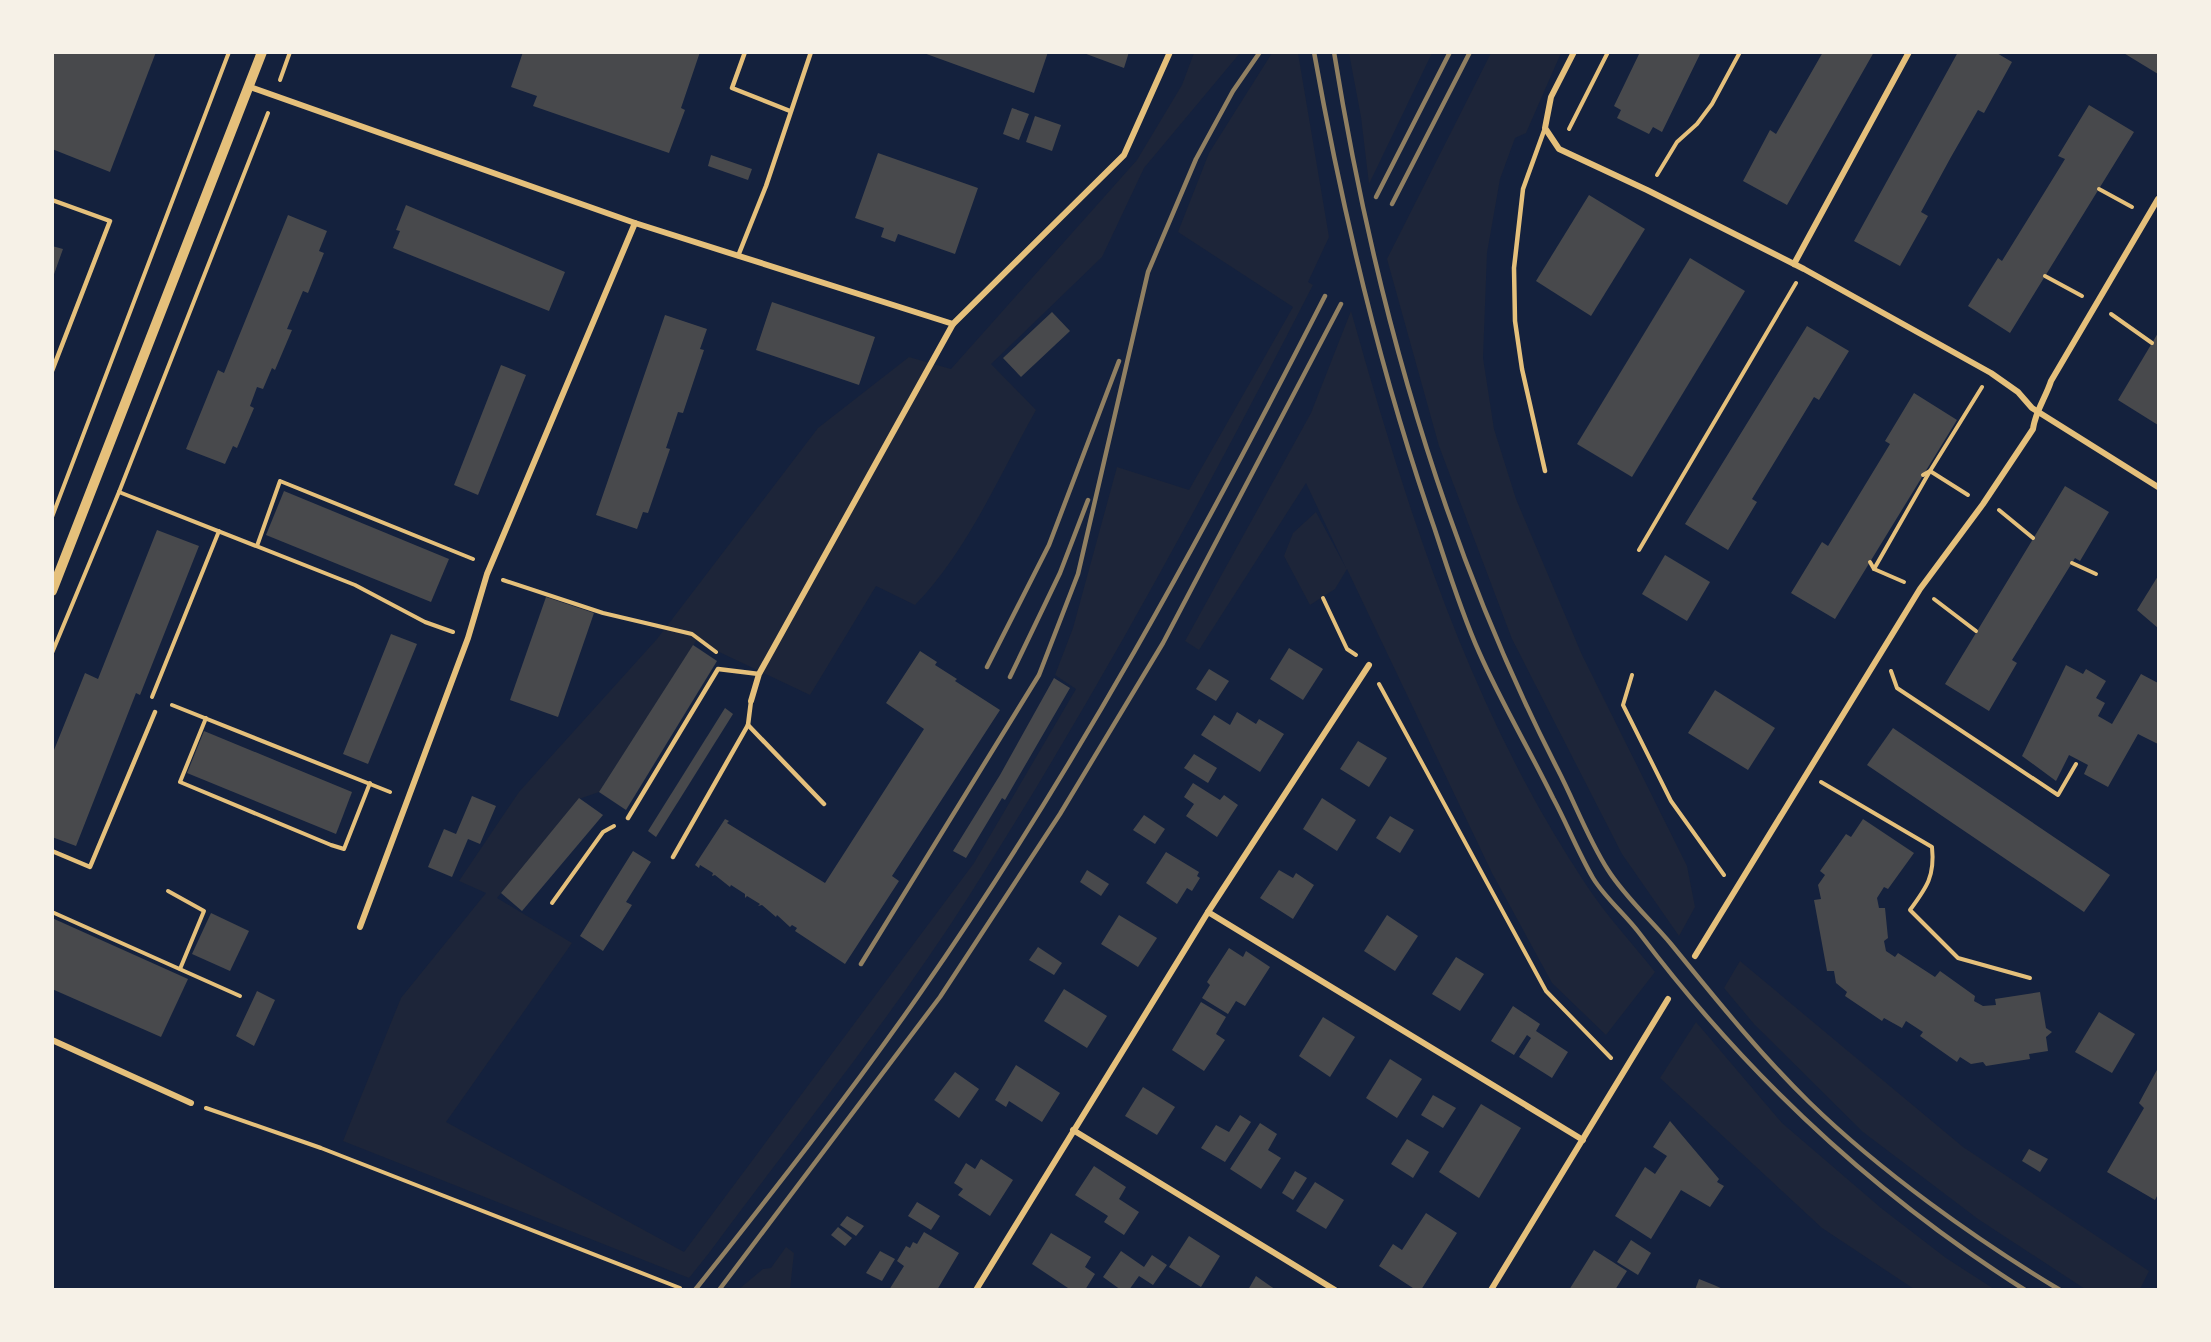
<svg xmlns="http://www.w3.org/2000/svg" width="2211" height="1342" font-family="'DM Sans',sans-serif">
  <rect width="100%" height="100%" fill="#14213d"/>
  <g fill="#1d2539">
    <path d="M1194,53h46l-96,115 -42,89 -111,107 45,46c-36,64 -69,142 -121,195l-39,-19 -66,109 -114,-54 -97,151 -20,7 -82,99 75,45 -126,179 238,130 290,-389 102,-174 -21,-14 18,-47 44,-161 72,23 104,-183 -115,-75 31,-79 63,-100h26l31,184 -21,45 5,3c-107,208 -218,413 -344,611 -79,124 -173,239 -260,357l-20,25 -346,-137 58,-143 85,-105 -27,-12 60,-89 138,-153 161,-211 91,-71 42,12 186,-209 45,-75z"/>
    <path d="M1349,53h83l-63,131 -8,-67z"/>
    <path d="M1491,53h70l-35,80 -11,5 -15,41 -13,74 -4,105 11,71 22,70 66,156 105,211 8,41 -16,29 -57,-82 -110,-215 -73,-193 -52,-187z"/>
    <path d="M1351,311c56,199 119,399 234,572 20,31 47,60 70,89l-49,63 -54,-52 -60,-110 -145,-304 -12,20 -25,16 -26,-49 9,-23 23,-21 30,56 -40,-85 -107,167 -14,-9 126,-228z"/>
    <path d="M1740,961l223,186 186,124 -9,18h-55l-107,-70 -115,-87 -109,-108 -30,-36z"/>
    <path d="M1696,1022l86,101 99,85 65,50 48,31h-80l-92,-61 -162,-150z"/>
    <path d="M786,1247l8,6 -4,36h-51l24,-20 8,-1z"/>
  </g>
  <g fill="#48494c">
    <path d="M52,52h104l-46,120 -58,-23z"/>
    <path d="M523,52h177l-19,56 4,2 -16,43 -136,-47 4,-10 -26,-9z"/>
    <path d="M921,52h127l-14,41z"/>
    <path d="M1081,52h48l-5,16z"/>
    <path d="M1640,52h61l-39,80 -9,-5 -4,7 -32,-16 4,-8 -7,-4z"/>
    <path d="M1823,52h51l-87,153 -44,-24 27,-51 6,4z"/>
    <path d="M1958,52h37l17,10 -28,51 -6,-3 -27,47 -30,55 7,4 -28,50 -46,-25z"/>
    <path d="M2122,52h36v22z"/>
    <path d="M2089,105l45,27 -124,201 -42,-27 30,-48 4,3 63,-102 -7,-3z"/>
    <path d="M1012,108l17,6 -10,26 -16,-6z"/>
    <path d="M1035,116l26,9 -9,26 -26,-9z"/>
    <path d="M878,153l100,35 -23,66 -57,-20 -3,8 -14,-5 3,-9 -29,-10z"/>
    <path d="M711,155l41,14 -4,11 -40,-14z"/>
    <path d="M1589,195l56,34 -54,87 -55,-35z"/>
    <path d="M406,205l159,67 -16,39 -156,-63 7,-17 -4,-1z"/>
    <path d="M288,215l39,16 -8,20 5,2 -16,40 -5,-2 -16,38 5,1 -17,40 -3,-2 -9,21 -6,-2 -7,19 4,2 -17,40 -4,-2 -8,18 -39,-15 32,-79 6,3z"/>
    <path d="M52,246l11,3 -10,28h-1z"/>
    <path d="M1690,258l55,33 -113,186 -55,-33z"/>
    <path d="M772,302l103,35 -16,48 -103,-35z"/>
    <path d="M1052,312l18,19 -49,46 -18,-19z"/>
    <path d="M665,315l42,14 -7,20 4,1 -21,63 -5,-1 -12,36 4,1 -22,64 -5,-1 -6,17 -41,-14z"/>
    <path d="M1807,326l42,25 -30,49 -5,-3 -62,102 5,3 -29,48 -43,-26z"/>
    <path d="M2158,333v92l-40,-25z"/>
    <path d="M501,365l25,10 -48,120 -24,-10z"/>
    <path d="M1914,393l43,27 -122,199 -44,-26 31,-51 6,4 62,-102 -5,-3z"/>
    <path d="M2065,486l44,26 -29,49 -5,-3 -63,102 5,3 -28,48 -44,-27z"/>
    <path d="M284,491l165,68 -18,43 -165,-67z"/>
    <path d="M157,530l42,16 -59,149 -4,-2 -60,153 -24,-9v-82l33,-82 13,6z"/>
    <path d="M1665,555l45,27 -23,39 -45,-27z"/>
    <path d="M2158,576v52l-21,-18z"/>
    <path d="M546,597l48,16 -36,104 -48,-17z"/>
    <path d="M391,634l26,10 -49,120 -25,-10z"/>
    <path d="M693,645l24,16 -91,149 -27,-18z"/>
    <path d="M1289,648l34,21 -20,31 -33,-21z"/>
    <path d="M920,651l17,11 -2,3 22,14 -2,2 45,29 -108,166 7,5 -54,83 -50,-33 2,-3 -5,-3 -2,2 -13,-12 -1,2 -14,-12 -4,1 2,-2 -13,-8 -2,2v-4l-14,-9 -1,2 -15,-12 -3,1 1,-3 -13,-8 -1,3 -4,-3 30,-46 4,2 -2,2 98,60 99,-154 -38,-26z"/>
    <path d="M2066,665l17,9 3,-5 20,12 -10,17 9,5 -7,13 14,8 29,-50 17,9v61l-20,-10 -30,53 -24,-13 4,-9 -19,-10 -13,26 -34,-25z"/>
    <path d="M1209,669l20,12 -13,20 -20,-12z"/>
    <path d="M1054,678l16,10 -65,112 -3,-2 -36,60 -13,-7 47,-76z"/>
    <path d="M1715,690l60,38 -27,42 -60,-37z"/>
    <path d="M725,708l8,6 -77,123 -8,-6z"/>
    <path d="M1237,712l19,12 3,-5 25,15 -24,38 -59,-37 13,-20 16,10z"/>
    <path d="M1893,728l217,147 -26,37 -217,-147z"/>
    <path d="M204,731l148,61 -16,42 -149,-61z"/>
    <path d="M1358,741l29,17 -18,29 -29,-18z"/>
    <path d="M1194,754l23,14 -9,15 -24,-15z"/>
    <path d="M1193,783l27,17 4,-5 14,10 -21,32 -31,-21 8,-12 -10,-7z"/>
    <path d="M472,796l24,10 -16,38 -12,-5 -16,38 -24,-10 16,-38 12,5z"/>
    <path d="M579,798l24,17 -81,96 -21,-18z"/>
    <path d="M1322,798l34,22 -19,31 -34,-22z"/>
    <path d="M1144,815l21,14 -10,15 -22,-14z"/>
    <path d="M1390,816l24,14 -14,23 -24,-15z"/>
    <path d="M1863,819l51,34 -26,36 -4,-2 -7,11 2,10h6l3,30 -4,3 2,10 9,6 3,-4 37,24 5,-6 35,25 -1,5 9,5 13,-1 -1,-6 45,-7 6,36 6,4 -6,5 2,14 -19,3 1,5 -44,7 -3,-4 -12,2 -11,-7 -3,5 -37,-26 3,-4 -17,-11 -4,7 -18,-10 -2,3 -37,-25 2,-4 -11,-9 -2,-12h-7l-13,-71 7,-1 -3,-14 7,-10 -5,-4 26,-37 5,3z"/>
    <path d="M633,851l18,11 -25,40 6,3 -29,46 -23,-15z"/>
    <path d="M1166,852l33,20 -2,4 3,2 -8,13 -5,-3 -10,16 -31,-21z"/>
    <path d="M1087,870l22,14 -8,12 -21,-14z"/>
    <path d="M1279,870l14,8 3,-5 18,12 -21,34 -33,-21z"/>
    <path d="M211,913l38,18 -19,40 -38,-17z"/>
    <path d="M1119,915l38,23 -19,29 -37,-23z"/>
    <path d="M1387,915l31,21 -23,35 -31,-20z"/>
    <path d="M52,918l136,61 -27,58 -109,-48z"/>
    <path d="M1038,947l24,16 -8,12 -25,-15z"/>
    <path d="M1229,948l14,9 3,-6 24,16 -25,39 -9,-5 -8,13 -26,-16 8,-13 -3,-3z"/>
    <path d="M1456,957l28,17 -24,37 -28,-17z"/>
    <path d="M1064,989l43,27 -20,32 -43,-27z"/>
    <path d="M257,991l18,9 -21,46 -18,-10z"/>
    <path d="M1201,1002l25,15 -10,17 9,6 -21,31 -32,-21z"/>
    <path d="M1513,1006l27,18 -4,7 32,21 -16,26 -33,-21 12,-19 -4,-3 -13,20 -23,-14z"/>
    <path d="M2099,1012l36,22 -23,39 -37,-21z"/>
    <path d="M1323,1017l32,20 -25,40 -31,-21z"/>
    <path d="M1390,1059l32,20 -25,39 -31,-20z"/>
    <path d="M1016,1065l44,28 -18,29 -33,-21 -3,6 -11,-7z"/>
    <path d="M2158,1068v126l-3,6 -48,-28 37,-64 -5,-5z"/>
    <path d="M955,1072l24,17 -20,29 -25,-18z"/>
    <path d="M1143,1087l32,20 -18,28 -32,-19z"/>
    <path d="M1433,1095l23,13 -13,20 -22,-13z"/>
    <path d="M1481,1104l40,24 -42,70 -40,-26z"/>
    <path d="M1240,1115l11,7 -26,40 -24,-14 15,-23 13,7z"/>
    <path d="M1670,1121l49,58 -2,3 7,4 -14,21 -29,-17 -30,49 -36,-23 30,-49 10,7 12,-18 -14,-9z"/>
    <path d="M1260,1123l17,11 -9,16 13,8 -20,31 -31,-20z"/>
    <path d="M1407,1139l22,13 -16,26 -22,-14z"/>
    <path d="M2029,1149l19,10 -8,13 -18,-11z"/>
    <path d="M981,1159l32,21 -23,36 -32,-21 5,-6 -9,-6 12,-20 9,6z"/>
    <path d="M1094,1166l32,21 -7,12 20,13 -15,23 -20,-13 4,-6 -33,-21z"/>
    <path d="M1295,1171l12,7 -14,22 -11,-7z"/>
    <path d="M1315,1182l29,18 -18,29 -30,-18z"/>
    <path d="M917,1202l23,14 -9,14 -23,-14z"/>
    <path d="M1426,1213l31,20 -36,57h-5l-37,-24 14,-22 9,6z"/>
    <path d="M847,1216l17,10 -8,10 -16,-11z"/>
    <path d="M838,1227l14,11 -7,8 -14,-11z"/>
    <path d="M924,1232l35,21 -22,37h-48l15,-24 -7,-5 9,-15 4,2 3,-6 4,2z"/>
    <path d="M1051,1233l40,24 -6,10 10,7 -10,16h-14l-39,-26z"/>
    <path d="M1189,1236l31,20 -19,31 -32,-20z"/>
    <path d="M1631,1240l20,13 -13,22 -21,-13z"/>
    <path d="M1594,1250l33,21 -12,19h-46z"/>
    <path d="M880,1251l15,8 -13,22 -16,-8z"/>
    <path d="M1121,1251l23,16 8,-12 15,10 -14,20 -14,-9 -10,14h-8l-18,-13z"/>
    <path d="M1256,1276l20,14h-28z"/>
    <path d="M1699,1279l15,6 11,5h-30z"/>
  </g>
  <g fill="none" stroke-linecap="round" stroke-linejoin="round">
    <g stroke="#e5c07b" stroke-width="4">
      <path d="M280,80l10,-28"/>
      <path d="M1569,129l39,-77"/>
      <path d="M1657,175l20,-33 20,-18 15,-20 28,-52"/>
      <path d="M2099,189l33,18"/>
      <path d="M2045,276l37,20"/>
      <path d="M2111,314l41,29"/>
      <path d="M1923,475l7,-4 38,24"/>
      <path d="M119,492l236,93 70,37 28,10"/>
      <path d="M1999,510l34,28"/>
      <path d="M52,517l177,-465"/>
      <path d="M257,546l23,-65 193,78"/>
      <path d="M1639,550l157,-267"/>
      <path d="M1870,562l4,7 30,13"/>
      <path d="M2072,563l24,11"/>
      <path d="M1874,569l56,-98 52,-84"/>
      <path d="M503,580l100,33 89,21 24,18"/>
      <path d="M1323,598l24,51 9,6"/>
      <path d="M1934,599l42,32"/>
      <path d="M52,653l67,-161 149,-379"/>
      <path d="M1891,671l6,17 161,107 18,-31"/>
      <path d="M1632,675l-9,30 48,96 53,74"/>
      <path d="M1379,684l167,307 65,67"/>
      <path d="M152,697l67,-166"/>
      <path d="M172,705l218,87"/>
      <path d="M206,718l-26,64 151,63 13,4 26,-66"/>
      <path d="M1821,782l111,65c3,29 -5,40 -22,63l48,48 72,20"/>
      <path d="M168,891l36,20 -24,58"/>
      <path d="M552,903l51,-71 11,-6"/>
      <path d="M52,912l188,84"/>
      <path d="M206,1108l115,40 359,140"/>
    </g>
    <g stroke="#e5c07b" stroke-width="4.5">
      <path d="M745,52l-13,36 58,23"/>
      <path d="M1545,128l-22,61 -9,79 1,53 7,48 23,102"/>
      <path d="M52,200l58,21 -58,150"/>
      <path d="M738,256l28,-70 45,-134"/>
      <path d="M748,725l76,79"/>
      <path d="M628,818l90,-149 41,5"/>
      <path d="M52,851l38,16 65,-155"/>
      <path d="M673,857l75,-132 3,-24"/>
    </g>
    <g stroke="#e5c07b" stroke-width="6">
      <path d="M1574,52l-23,45 -6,31 14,21 88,41 157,79 187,104 27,19 14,16 126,79"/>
      <path d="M250,87l385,136 318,101"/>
      <path d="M1794,264l115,-212"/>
      <path d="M751,701l8,-27 194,-350 171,-169 46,-103"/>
      <path d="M1208,912l375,228"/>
      <path d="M360,927l108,-289 19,-64 148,-351"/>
      <path d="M1695,956l225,-367 63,-85 50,-75c2,-17 13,-32 18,-48l107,-182"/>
      <path d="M52,1040l139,63"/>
      <path d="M1073,1130l262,160"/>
      <path d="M976,1290l232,-378 161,-247"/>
      <path d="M1491,1290l177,-291"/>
    </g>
    <path stroke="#e5c07b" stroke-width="10" d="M52,591l210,-539"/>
    <g stroke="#918062" stroke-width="4.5">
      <path d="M1314,52c29,162 66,320 120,475 14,42 27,85 45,125 22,50 50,97 74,146 14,26 25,54 40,80 12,20 33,37 47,56 107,142 235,261 385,356"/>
      <path d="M1334,52c40,248 109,494 224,718 17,33 30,69 50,100 17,27 43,50 63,74 44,54 88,109 138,158 71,69 166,137 251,188"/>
      <path d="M1376,197l74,-145"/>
      <path d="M1392,204l78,-152"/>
      <path d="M987,667l62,-122 70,-184"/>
      <path d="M1010,677l50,-104 28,-73"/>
      <path d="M861,964l178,-289 39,-101 70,-302 48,-113 37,-68 27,-39"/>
      <path d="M695,1290c77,-97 155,-196 226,-298 153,-220 282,-457 404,-696"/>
      <path d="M719,1290l221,-293 120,-183 103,-171 178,-339"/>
    </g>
  </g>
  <rect width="2211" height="1342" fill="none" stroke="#f6f1e7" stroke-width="108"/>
</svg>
